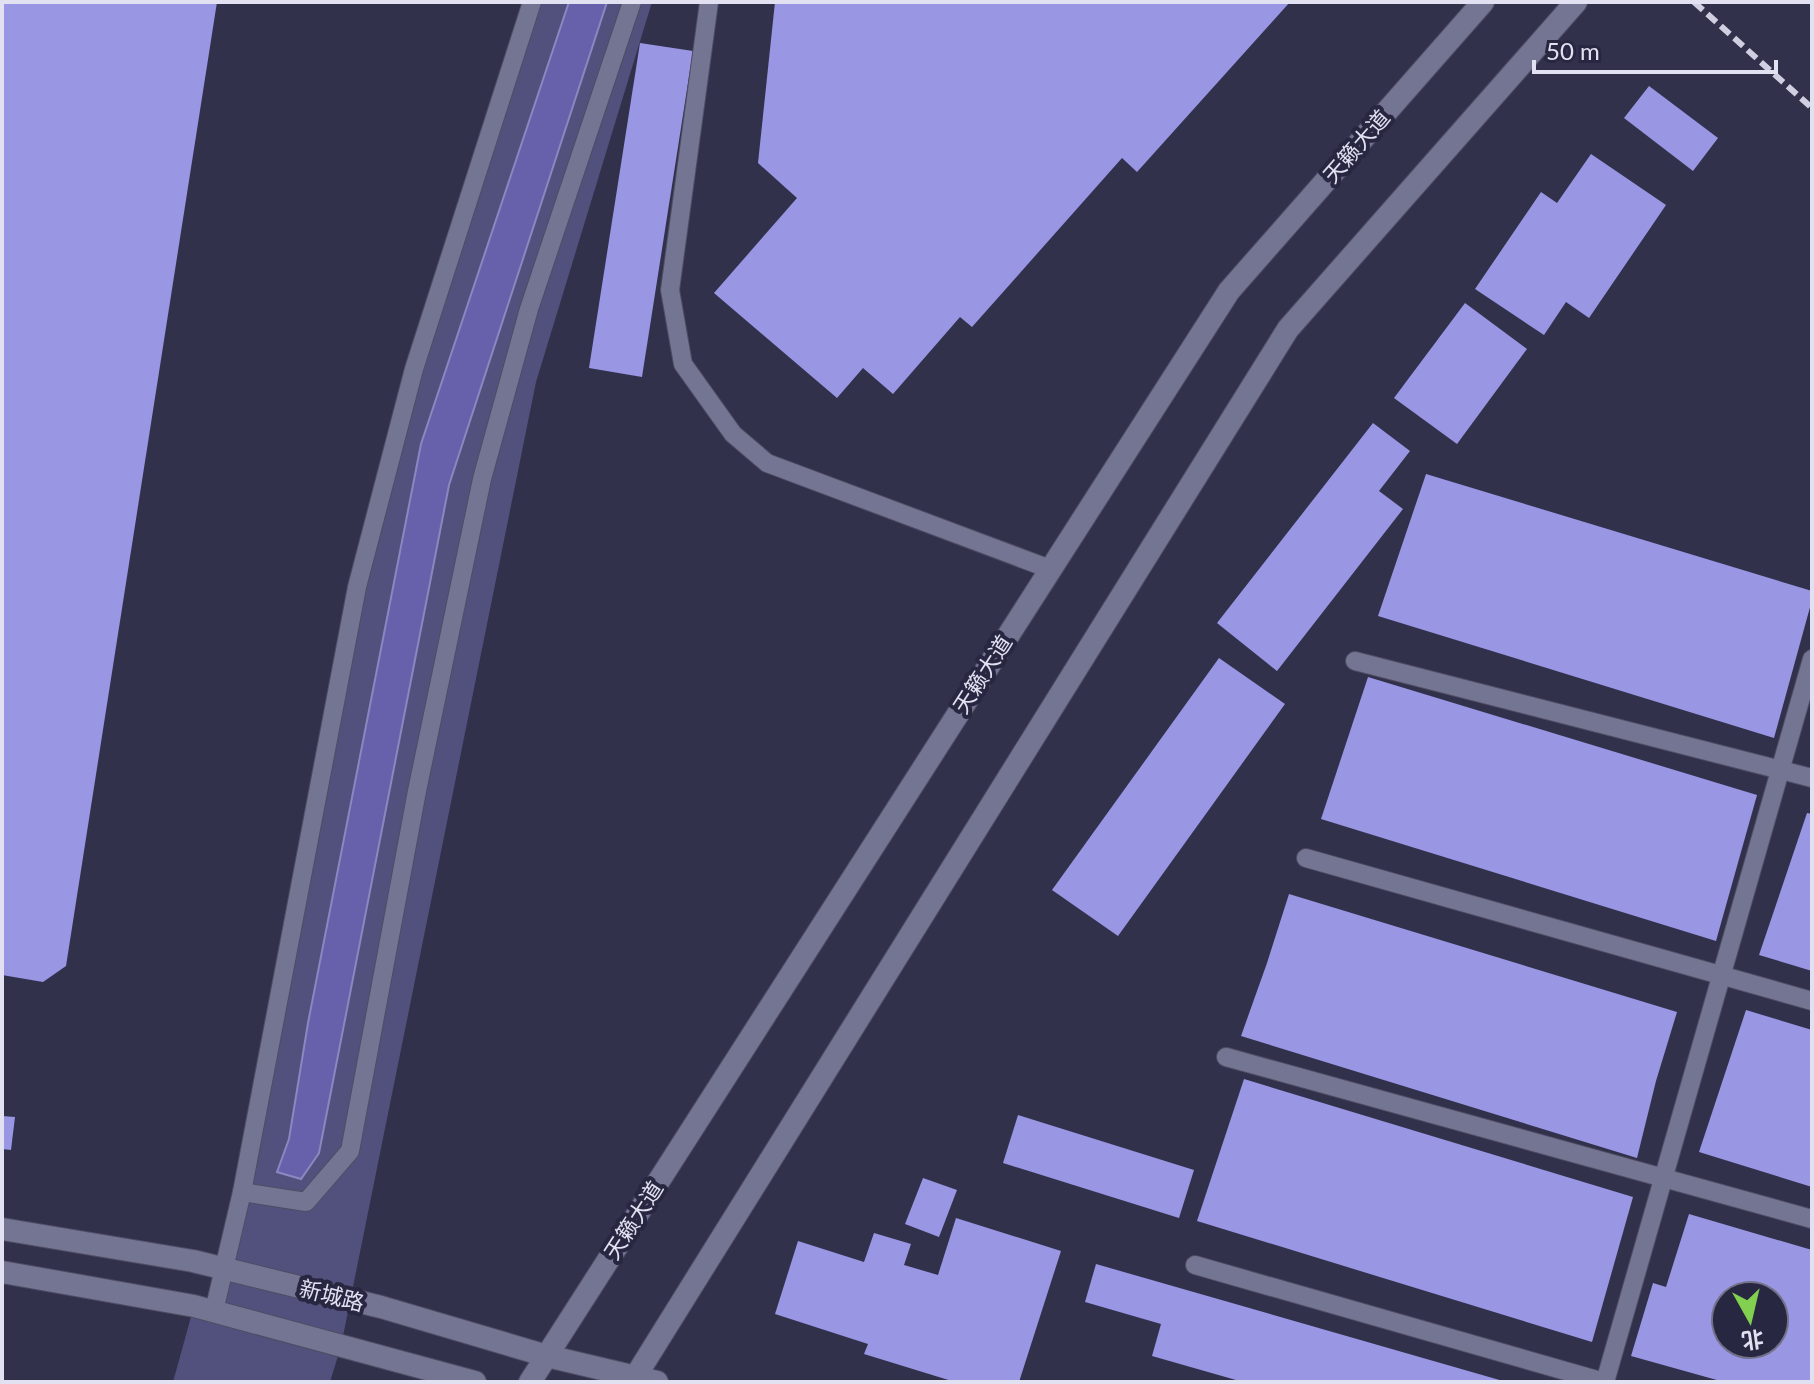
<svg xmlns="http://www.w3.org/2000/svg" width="1814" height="1384" font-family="Lato,'Noto Sans SC',sans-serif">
  <rect width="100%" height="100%" fill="#32314c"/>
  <path fill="#52517e" d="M532,2h120l-116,380 -195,964 -11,36h-157l21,-76 19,5 144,-724z"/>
  <path fill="#6661aa" stroke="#8b87c0" stroke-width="2" d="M569,2h38l-158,483 -130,668 -18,26 -24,-7 12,-33 19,-116 113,-579z"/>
  <g fill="#9996e4" fill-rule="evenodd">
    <path d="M2,2h215l-151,964 -23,16 -41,-7z"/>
    <path d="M775,2h515l-153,170 -15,-14 -150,169 -12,-10 -67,77 -30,-26 -26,30 -123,-105 83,-95 -39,-35z"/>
    <path d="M640,43l53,8 -51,326 -53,-9z"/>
    <path d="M1649,86l69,52 -25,33 -69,-53z"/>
    <path d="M1591,154l75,51 -77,113 -23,-16 -22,33 -69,-46 66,-97 16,11z"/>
    <path d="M1465,303l62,46 -70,95 -63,-46z"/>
    <path d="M1373,423l37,28 -31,40 24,18 -126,162 -60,-48z"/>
    <path d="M1426,474l386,117v9l-38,138 -396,-122z"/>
    <path d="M1219,658l66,46 -167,232 -66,-46z"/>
    <path d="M1368,677l389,118 -41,146 -395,-122z"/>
    <path d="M1807,813l5,1v157l-53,-16z"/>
    <path d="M1289,894l388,118 -21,69 -19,77 -396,-122 26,-73z"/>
    <path d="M1746,1010l66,20v157l-113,-35z"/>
    <path d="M1244,1079l389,118 -41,145 -395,-121z"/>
    <path d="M1018,1115l176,55 -15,48 -176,-55z"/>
    <path d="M2,1116l13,1 -4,33 -9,-1z"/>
    <path d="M923,1178l34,12 -18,47 -34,-13z"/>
    <path d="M1689,1214l123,36v132h-88l-93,-26 22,-73 13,4zM1726,1296h48v48h-48z"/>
    <path d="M956,1218l105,33 -42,131h-64l-91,-28 4,-10 -93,-30 23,-73 66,21 10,-29 37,11 -7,21 34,10z"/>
    <path d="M1096,1264l407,117v1h-260l-91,-26 9,-32 -76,-22z"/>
  </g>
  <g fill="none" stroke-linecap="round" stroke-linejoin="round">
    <defs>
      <g id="service">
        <path d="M709,2l-39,288 13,74 50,70 34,29 283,106"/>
        <path d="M1355,661l457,117"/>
        <path d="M1306,858l506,143"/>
        <path d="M1226,1057l586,162"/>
        <path d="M242,1192l64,10 44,-51 67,-360 65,-312 47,-170 103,-307"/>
        <path d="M1195,1265l409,117"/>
        <path d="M214,1311l28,-119 115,-605 57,-218 118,-367"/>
        <path d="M1605,1382l207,-723"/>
      </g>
      <g id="tertiary">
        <path d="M2,1229l191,32 188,46 166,49"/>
        <path d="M2,1272l192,34 281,76"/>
      </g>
      <g id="secondary">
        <path d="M547,1356l110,26"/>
        <path d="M530,1382l699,-1091 254,-289"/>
        <path d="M632,1382l656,-1053 288,-327"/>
      </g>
    </defs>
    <use href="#service" stroke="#4e4d63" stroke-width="20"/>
    <use href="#tertiary" stroke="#4e4d63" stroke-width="24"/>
    <use href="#secondary" stroke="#4e4d63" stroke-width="24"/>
    <use href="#service" stroke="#747493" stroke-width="18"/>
    <use href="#tertiary" stroke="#747493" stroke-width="22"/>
    <use href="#secondary" stroke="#747493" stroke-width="22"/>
    <path stroke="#cfcfe1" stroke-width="6" stroke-dasharray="12 6" stroke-linecap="butt" d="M1694,2l118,106"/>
  </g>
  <g text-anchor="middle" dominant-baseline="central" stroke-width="8" stroke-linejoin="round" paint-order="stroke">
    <g font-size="22" fill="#e1e1f2" stroke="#282741">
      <text transform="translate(1356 146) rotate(-49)">天籁大道</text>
      <text transform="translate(982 674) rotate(-57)">天籁大道</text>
      <text transform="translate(633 1220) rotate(-57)">天籁大道</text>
      <text transform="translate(332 1295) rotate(14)">新城路</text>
    </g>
  </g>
  <rect width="1814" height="1384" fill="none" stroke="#e1e1f2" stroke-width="8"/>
  <g transform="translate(1750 1320) rotate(172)"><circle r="38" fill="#282741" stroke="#727188" stroke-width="2"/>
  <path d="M0-6L14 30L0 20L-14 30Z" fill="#82d04f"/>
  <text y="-12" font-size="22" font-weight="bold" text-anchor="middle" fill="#e1e1f2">北</text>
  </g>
  <path d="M1534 60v12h242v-12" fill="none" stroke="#e1e1f2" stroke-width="4"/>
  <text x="1546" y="60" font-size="24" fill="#e1e1f2" stroke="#282741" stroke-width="6" paint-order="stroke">50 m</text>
</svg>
